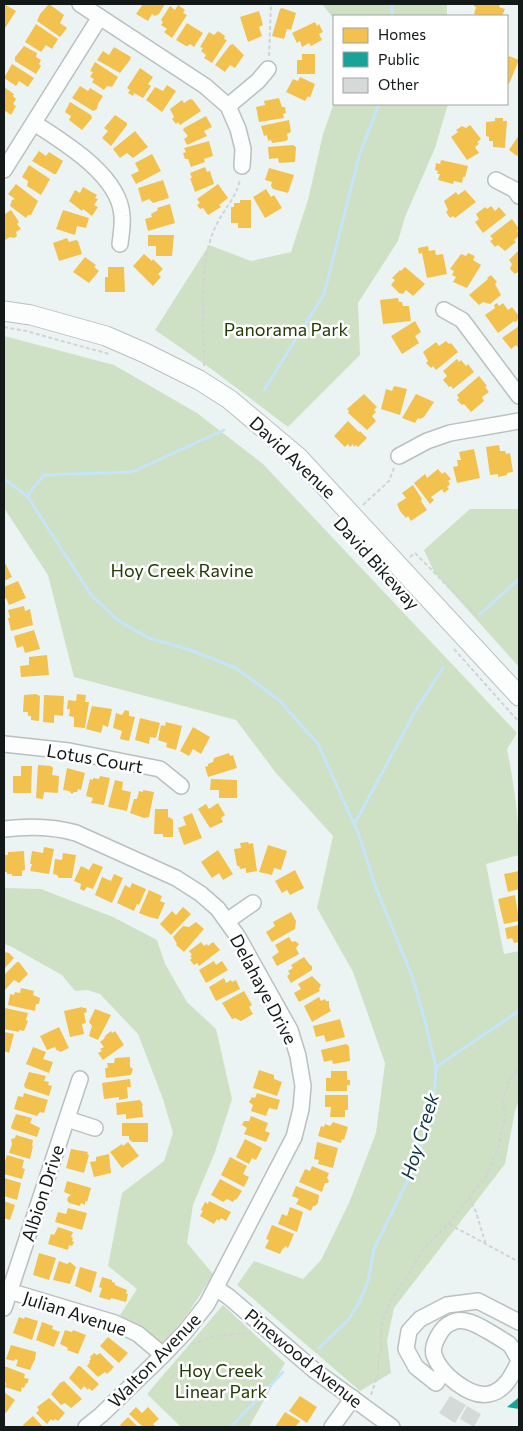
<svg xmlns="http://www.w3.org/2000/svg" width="523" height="1431" font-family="Commissioner,sans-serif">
  <rect width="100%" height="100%" fill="#ecf4f3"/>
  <g fill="#cee1c4">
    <path d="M322,4h125v12h-113v3z"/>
    <path d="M334,103l114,1 -13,44 -30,69 -7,24 -40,62 2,52 -72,72 -78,-59 -55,-38 54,-85 42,16 40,-9 17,-52 15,-66z"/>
    <path d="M4,336l110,29 83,48 66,51 254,269 -10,16c7,35 12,70 12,106l-33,9 18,90 15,-3v149l-4,11 -10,53 -111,144 -7,33 4,32 -31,18 -123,-106 17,-24 49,18 18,-19 28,-57 27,-70 9,-70 -32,-91 -36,-64 16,-72 -57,-63 -40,-53 -162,-43 -26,-102 -44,-67z"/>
    <path d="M470,509h49v158l-85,-95 -10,-22z"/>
    <path d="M4,888l37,1 72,28 44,23 8,24 22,38 29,27 16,70 -17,53 -22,53 -6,38 26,31c-15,25 -30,49 -51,69l-42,-28 17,-26 -29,-23 14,-73 42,-32 9,-28 -10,-34 -25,-65 -38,-40 -13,-4 -12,1 -13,-16 -52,-29 -6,-2z"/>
    <path d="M223,1305l62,58 -36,64h-70l1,-1 -33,-32z"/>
  </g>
  <g fill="#f2c14e">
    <path d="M4,4l12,7 -11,17 -1,-1z"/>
    <path d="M49,4l15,11 -4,8 7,5 -7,9 -23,-16 3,-7z"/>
    <path d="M143,4h22l-6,10 -4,2 -3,-2 -4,7 -12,-7z"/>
    <path d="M474,4h26l-1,3 6,2 -3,7h-20l-8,-2 2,-7 -2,-1z"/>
    <path d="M178,5l7,5 -2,3 4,2 -15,23 -8,-6 3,-3 -6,-4 2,-3 -2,-2 9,-14 5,4z"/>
    <path d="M282,8l14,5 -5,17 -4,-1 -3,10 -12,-3 8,-27z"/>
    <path d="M259,11l4,14 -4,2 3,9 -14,6 -8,-25z"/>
    <path d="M315,22l2,4 2,-2 4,8 -4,2 3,6 -11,6 -2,-3 -7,4 -2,-6 -3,2 -5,-10z"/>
    <path d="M187,23l16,10 -9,14 -4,-3 -2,2h-2l-10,-6z"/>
    <path d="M36,24l22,15 -6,10 -6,-4 -5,7 -16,-10z"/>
    <path d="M218,31l7,5 -1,3 3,1 -15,23 -8,-5 2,-3 -5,-4 2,-3 -3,-1 9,-15 5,3z"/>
    <path d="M233,44l11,11 -9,13 -5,-3 -5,7 -10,-7 15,-20z"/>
    <path d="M24,46l13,7 -1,4 5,3 -2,4 2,2 -5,8 -21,-13v-4z"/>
    <path d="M114,47l17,10 -1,3 -10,13 -23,-13 6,-9 6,4z"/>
    <path d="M302,54h13v20h-18v-14h5z"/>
    <path d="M507,56l2,1v-1l10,4 -10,24 -2,-1z"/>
    <path d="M95,62l23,15 -6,10 -5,-1 -3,4 -12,-8 2,-3 -4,-2 3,-5 -3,-1z"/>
    <path d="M12,64l22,14 -6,9 -9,-6 -3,5 -12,-8z"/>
    <path d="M140,68l13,9 -5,7 3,2 -8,12 -9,-5 -1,3 -5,-3 2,-3 -3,-2z"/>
    <path d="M300,77l15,7 -5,14 -2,-2 -3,5 -19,-9 7,-13 5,2z"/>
    <path d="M167,85l9,6 -14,21 -16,-12 9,-13 8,4z"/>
    <path d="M80,86l8,5 2,-3 13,8 -5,8 -1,5 -4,2 -21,-13z"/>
    <path d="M4,87l10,7 -1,2 3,3 -3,5 3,2 -5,9 -7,-5z"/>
    <path d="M279,98l3,9h3l1,6 -3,1 1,4 -25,4 -3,-15 9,-2 -1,-4z"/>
    <path d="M190,99l3,1 8,11 -21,14 -2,-3 -2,2 -4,-5 2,-2 -4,-8 12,-9 2,3z"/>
    <path d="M70,102l21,13 1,3 -10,12 -13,-10 2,-4 -6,-4z"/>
    <path d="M115,115l12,8v2l-16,21 -9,-8 6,-7 -4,-3z"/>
    <path d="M206,116l6,11 -8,4 3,5 -20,9 -3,-6 4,-3 -5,-6 1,-2z"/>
    <path d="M495,118h8v3h4l-2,27 -12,-1v-6h-4v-4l-3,-1v-14l9,-1z"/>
    <path d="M289,120l2,12 -4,2 1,5 -2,2 -14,2 -1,-3 -3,1 -1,-6 -3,1 -3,-10z"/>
    <path d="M470,125l11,14 -4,3 2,2 -4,3 4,6 -12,7 -16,-23 7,-5 -2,-2 6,-4 4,2z"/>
    <path d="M135,131l13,16 -15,11 -6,-5 -7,5 -7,-9z"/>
    <path d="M519,135v19l-2,2 -8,-6z"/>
    <path d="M209,141l4,15 -9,3 1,3 -14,5 -3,-8h-3l-2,-6 3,-1 -2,-4z"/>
    <path d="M293,145l3,2 -1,15 -16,1 -1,-5 -9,1 -1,-12z"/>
    <path d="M39,151l7,5 3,-4 14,9 -7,13h-2l-22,-13z"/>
    <path d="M152,154l9,17 -25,13 -5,-9 8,-4 -4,-8z"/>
    <path d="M441,160l27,6 -3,11h-2l-1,6 -8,-2 -1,3 -15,-4 2,-6h-3l1,-3 -3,-1 1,-7 4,1z"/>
    <path d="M29,165l21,14 -9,16 -14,-9 1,-5 -6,-4z"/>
    <path d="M205,167l2,5 3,-1 4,13 -19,8 -5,-14h2l-2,-5z"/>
    <path d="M269,168l25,7 -6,18 -15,-4 -2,-3 1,-4 -7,-2z"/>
    <path d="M163,180l6,18 -16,5 -4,-4 -7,3 -4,-14z"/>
    <path d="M16,184l22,17 -7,14h-3l-2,3 -16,-12 2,-6 3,-1 -7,-5z"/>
    <path d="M218,184l10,14 -9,7 2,2 -13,8 -5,-7 -3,1 -3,-4 3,-2 -3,-4z"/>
    <path d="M83,187l14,8 -2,3 3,1 -4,6 4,2 -6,9 -9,-7 -1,2 -13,-10 6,-11 5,3z"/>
    <path d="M266,189l5,8 3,-2 8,13 -17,10 -12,-21z"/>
    <path d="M465,190l11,12 -21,16 -2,-2 -3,2 -4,-6 2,-2 -4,-9 12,-9 2,3z"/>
    <path d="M240,200h11v28h-13v-5h-7v-16h3v-4h6z"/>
    <path d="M170,204l5,19 -27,8 -3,-12 7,-2 -1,-3 7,-4 -1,-2z"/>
    <path d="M491,206l4,5 4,-4 7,8 -23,18 -8,-11 4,-3 -3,-5 9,-7 2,2z"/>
    <path d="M11,210l8,12 -2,2 4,5 -5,3 1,4 -3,2 -4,-1 -5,3 -1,-29 1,3z"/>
    <path d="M63,210l26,8 -3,10 -9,-2 -2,9 -19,-6z"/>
    <path d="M512,219l7,10 -2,1 2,6 -5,4 2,2 -11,9 -7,-6 -3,2 -5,-6 3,-2 -3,-3z"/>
    <path d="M148,235h26l-2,21h-16v-10h-8z"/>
    <path d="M67,238l2,4 7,-2 2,1 4,13 -23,7 -6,-18z"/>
    <path d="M428,246l1,5 6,-1 1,5 7,-1 4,20 -20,4 -5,-25 -3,1 -1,-6z"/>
    <path d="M519,250v23l-1,-1 -3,2 -5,-5 2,-5 -3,-4z"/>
    <path d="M468,253l7,3 -2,4 8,5 -14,23 -14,-6 3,-5 -4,-2 2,-4 -4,-2 11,-15 5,2z"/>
    <path d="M144,254l8,7 1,-2 10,10 -5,5 3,3 -8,9 -20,-20z"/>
    <path d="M85,257l11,8 -2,2 5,4 -10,12 -16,-11z"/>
    <path d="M108,267h16l1,25h-20v-15h3z"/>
    <path d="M405,267l20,17 -12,12 -7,-6 -3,4 -4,-1 -8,-8 4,-5 -3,-2 8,-8 1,1z"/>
    <path d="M491,275l6,7 -2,2 6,11 -11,9 -7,-2 -4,3 -10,-10 19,-16 -1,-1z"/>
    <path d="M398,298l1,4h3l1,4h6l2,15 -28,3 -3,-24z"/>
    <path d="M497,303l2,3 4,-3 5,7 4,-3 7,9 -2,5 -2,1 -1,-1 -16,12 -13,-18 10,-7 -1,-3z"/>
    <path d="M415,321l6,11 -6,4 4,7 -17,11 -11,-18z"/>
    <path d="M519,326v23l-3,-4 -5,4 -9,-11z"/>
    <path d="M446,341l3,3 2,-1 7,9 -22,18 -3,-4 -2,2 -5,-5 2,-2 -5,-9 13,-10 3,4z"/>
    <path d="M457,359l2,3 2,-2 5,6 2,-2 6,8 -21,17 -2,-3 -2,1 -6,-7 4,-4 -4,-5z"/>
    <path d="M479,376l8,10 -2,1 4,5 -7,5 2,4 -13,11 -7,-8 -2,1 -5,-5 2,-2 -2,-3z"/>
    <path d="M394,386l13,3 -7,26 -19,-6 5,-20 6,2z"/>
    <path d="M364,394l13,13 -3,3 2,2 -4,4 4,5 -9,9 -19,-17 1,-2 -2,-2z"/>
    <path d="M416,394l18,8 -10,15 -4,2 -2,-1 -3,5 -13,-5z"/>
    <path d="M348,421l11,11 1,-1 7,7 -9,9 -2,-2 -2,2 -1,-3 -3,3 -2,-3 -3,3 -11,-11z"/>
    <path d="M499,445l1,6h5l1,3 4,-1 3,19 -6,1v2l-9,2v-3l-8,1 -4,-28z"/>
    <path d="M474,449l6,29 -23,5 -4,-16 5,-1 -1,-6h4l-2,-8z"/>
    <path d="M438,469l4,5 3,-2 6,7 -3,2 2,3 -3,3 2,2 -5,4 -2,-4 -11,8 3,3 -4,4 -16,-21 11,-9 2,4z"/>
    <path d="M413,485l9,14 -1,2 6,9 -16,11 -3,-5 -2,2 -6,-7 -3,-7 9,-6 -4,-5z"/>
    <path d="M5,563l7,14 -8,4v-17z"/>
    <path d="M18,581l8,17 -17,7 -3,-7 -2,1v-12z"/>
    <path d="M24,606l1,5 5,-2 3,16 -22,6 -3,-13h2l-2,-8z"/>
    <path d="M34,630l6,19 -15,4 -2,-7 -6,2 -3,-12z"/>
    <path d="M47,655l2,20 -28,2 -1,-11 9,-1v-8z"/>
    <path d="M36,694l4,2 -1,25 -8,-1v-4h-3v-4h-5l1,-17z"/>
    <path d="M77,694l9,1 -1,7h4l-4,26 -11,-1v-10l-5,-1 1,-7h-3l1,-9 8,1z"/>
    <path d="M44,695l20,1 -1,20 -9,-1v8l-11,-1z"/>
    <path d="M92,706l20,3 -4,18 -5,-2 -2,8 -15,-4z"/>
    <path d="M125,710l4,1v5l6,1 -6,24 -9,-2 2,-8 -9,-3 3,-15 6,2z"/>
    <path d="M140,718l20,5 -4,15 -6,-1 -1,7 -14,-4z"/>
    <path d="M166,722l16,4 -6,24 -10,-3 1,-4 -9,-3 3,-15 4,1z"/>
    <path d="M193,727l17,10 -9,17 -8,-5 -4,7 -9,-5z"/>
    <path d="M229,753l1,3 3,-1 4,13 -29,9 -3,-10 3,-1v-2l5,-2 1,-4z"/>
    <path d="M38,765l13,1 2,2 -1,7 7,1 -1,17 -14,-1 -1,7 -7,-1z"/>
    <path d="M21,766h11l-1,27h-18v-17h8z"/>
    <path d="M67,768l18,5 -4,17 -3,-1 -1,3h-3l-2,2 -3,-3 -6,-1z"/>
    <path d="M100,776l10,2 -6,27 -13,-2 2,-5 -7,-2 4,-17 3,1v-2l6,1z"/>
    <path d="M211,779l26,1v18h-18v-8h-9z"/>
    <path d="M115,780l8,2 -1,8 9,2 -4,19 -19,-4z"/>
    <path d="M143,790l11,2 -5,25 -5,1 -14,-5 4,-14h3l2,-8 4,1z"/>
    <path d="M218,803l7,12 -4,3 2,4 -13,6 -12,-19 8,-5 3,5z"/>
    <path d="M155,809h13v8l3,1 2,2v17h-10v-3h-9z"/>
    <path d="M192,813l10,25 -18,7 -6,-17 8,-3 -3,-8z"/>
    <path d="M248,842l1,2 4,-1 4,28 -11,2v-5l-6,1 -1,-3h-2l-3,-17 7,-1 -1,-5z"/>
    <path d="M268,845l19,6 -6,19 -7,-2 -2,7 -13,-3z"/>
    <path d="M44,847l10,2 -5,25 -19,-3 2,-7h-2l2,-13 11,2z"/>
    <path d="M218,850l15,24 -10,6 -4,-7 -7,5 -11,-16z"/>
    <path d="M24,851l1,19 -3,1v5h-10v-2h-5v-2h-3v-17h4v-3z"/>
    <path d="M63,853l13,2 -4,23h-13l-2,-3 -4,-1 2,-15 7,1z"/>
    <path d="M93,863l10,4 -10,22 -6,-2 -3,4 -4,-2 1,-5 -7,-3 7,-15 8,4z"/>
    <path d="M295,870l9,18 -14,7 -3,-5 -5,3 -7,-12z"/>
    <path d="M519,871v18l-11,3 -4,-18z"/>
    <path d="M114,874l9,4 -11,25 -17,-8 7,-18 9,4z"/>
    <path d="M132,883l14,6 -7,16 -2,-1 -3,7 -17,-8 8,-18 5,3z"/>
    <path d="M149,890l13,6 -2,5 5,2 -7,16 -9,-2 -10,-4z"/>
    <path d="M515,895l4,26 -15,3 -6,-25z"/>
    <path d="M183,907l8,7 -20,21 -11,-11 12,-13 4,4z"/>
    <path d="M291,912l5,9 -1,8 -23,13 -6,-10 9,-6 -2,-4z"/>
    <path d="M196,922l8,7 -20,23 -8,-7 1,-1 -4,-7 10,-11 6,1z"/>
    <path d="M519,925v17l-5,1 -2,-5 -5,1 -2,-11z"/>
    <path d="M289,937l3,5 3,-1 4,3 -3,4 3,6 -22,12 -5,-9 7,-5 -4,-7z"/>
    <path d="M201,942l3,4 3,-2 1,2 5,-4 7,8 -21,16 -2,-3 -3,2 -4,-5 2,-2 -2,-2 2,-1 -3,-4z"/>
    <path d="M4,952l5,1 5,5 -10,11z"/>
    <path d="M304,957l6,8 2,1v4l-21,13 -4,-7 3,-2 -2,-3 5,-3 -2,-3z"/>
    <path d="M214,961l2,4 6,-4 6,9 -22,13 -7,-13z"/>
    <path d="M17,962h2l9,12 -9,9 -5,-3 -10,11v-16z"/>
    <path d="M312,976l9,9 -2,4 1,2 -21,11 -5,-9 7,-4 -3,-5z"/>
    <path d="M224,978l2,5 5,-3 1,2 4,-2 4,9 -24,12 -7,-14z"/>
    <path d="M21,988l13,3 -1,4 7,3 -1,6h-3l-1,7 -27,-6 2,-11 4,1 1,-3 5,1z"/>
    <path d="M244,991l8,14 -3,2 4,7 -12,7 -6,-3 -3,1 -10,-16z"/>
    <path d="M319,997l2,4 4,-2 1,2h3v6l2,4 -19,11 -8,-16z"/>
    <path d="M82,1007l1,1h3l1,4 -3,1 2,10 -4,1 2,10 -14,3 -6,-26z"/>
    <path d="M5,1008l23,5 -2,7 2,1 -4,10 -5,-1v2l-15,-3z"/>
    <path d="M95,1009l16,6 -13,25 -9,-4 3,-10 -3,-4z"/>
    <path d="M340,1019l5,18 -19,5 -2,-7 -8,2 -3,-11z"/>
    <path d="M59,1027l10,21 -9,4 -2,-2 -1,1 -2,-4 -8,3 -7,-14z"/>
    <path d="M111,1031l1,2 3,-2 9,14 -21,15 -5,-7 4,-2 -2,-2 4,-2 -4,-5 4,-3 1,-3z"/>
    <path d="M4,1032l10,2 -5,19 -5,-2z"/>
    <path d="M346,1044l3,2 1,15 -17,3 -1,-4 -8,2 -3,-12z"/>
    <path d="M33,1047l13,5 -3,7 10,3 -4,11 -23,-9z"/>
    <path d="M130,1057v10l3,2 -2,6 -25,3 -1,-10h3l-1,-5h7l1,-5z"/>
    <path d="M259,1070l15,5v4l8,3 -5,14 -24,-8z"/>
    <path d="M331,1071h16v9h3v5h-3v6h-21v-13h5z"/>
    <path d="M29,1072l17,4 -2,5 5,1 -1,3 4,1 -3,10 -24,-8 -1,-3z"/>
    <path d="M130,1079l1,8h-4l1,11 -9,2v-3l-15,2 -2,-16z"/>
    <path d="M24,1093l24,7 -4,13 -4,-1 -3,4 -23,-7 4,-13 5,1z"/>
    <path d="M257,1093l23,7 -3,10 -8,-2 -3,8 -15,-5 2,-6 -4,-3 3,-5 3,1z"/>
    <path d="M325,1095h23v15h-3v7h-15l1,-10h-6z"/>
    <path d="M140,1100l3,5 -1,1 1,11 -17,2v-5l-9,1 -1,-12z"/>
    <path d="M16,1114l16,4 -2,5 10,5 -3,9 -25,-8 -1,-2z"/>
    <path d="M251,1116l17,7 -3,8 5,2 -4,9 -22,-8 3,-6 -5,-3 2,-4h5z"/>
    <path d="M333,1122l15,5 -4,13 -2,-1 -1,4 -23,-7 3,-10 3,1 1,-3 5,2z"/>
    <path d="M122,1123h26v19h-16l-3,-3v-3h-7z"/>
    <path d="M16,1135l17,5 -1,6h1l-3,13 -21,-6 3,-9 -1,-5 4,-1z"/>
    <path d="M245,1139l17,9 -6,12 -4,-2 -3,6 -13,-7z"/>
    <path d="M128,1142l11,14 -17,12 -12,-16 12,-8 1,2z"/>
    <path d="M317,1142l21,6 -5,20 -15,-4 1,-4 -5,-1z"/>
    <path d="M71,1149l17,3 -1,2 2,1 -5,18 -18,-5z"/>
    <path d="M109,1154l2,19 -17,4 -4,-15 6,-1v-4z"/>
    <path d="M7,1155l17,5 -2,8 3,1 -3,10 -18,-5v-9z"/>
    <path d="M230,1157l17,9 -4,8 6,3 -5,10 -23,-12z"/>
    <path d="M312,1166l17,7 -2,5 2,3 -1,2h-3l-3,9 -23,-10 6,-13 5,2z"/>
    <path d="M4,1178l17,5 -4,17 -13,-4z"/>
    <path d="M220,1179l22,12 -6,9 -1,-1 -2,3 -6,-3 -4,3 -12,-7z"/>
    <path d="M67,1181l24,7 -4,14 -2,-1v4l-4,-2 -1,3 -11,-3 -2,-3 1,-3 3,-2 -7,-3z"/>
    <path d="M296,1186l23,9 -1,8 -3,3h-2l-2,5 -15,-7 3,-5 -7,-3z"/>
    <path d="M4,1201l11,4 -5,15 -6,-2z"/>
    <path d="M209,1201l22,11 -5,9 -5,-3 -2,3 -2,-2 -3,5 -14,-8 3,-5 -2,-1 4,-8 3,2z"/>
    <path d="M290,1207l13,5 -6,20 -19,-8 4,-10 5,2z"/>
    <path d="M68,1208l19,5 -5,17 -27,-8 3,-10 8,2z"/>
    <path d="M272,1225l22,9 -6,14 -3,-2 -1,3 -1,-1 -3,6 -15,-6 4,-8 -3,-1z"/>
    <path d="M58,1227l15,5 -2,5 2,1 -1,3 2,1 -2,4 -3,-1 -1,5 -20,-6 3,-10 3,1z"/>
    <path d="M39,1253l17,5 -7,22 -16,-5z"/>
    <path d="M59,1261l8,3 3,-2 6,5 -6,17 -17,-4z"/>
    <path d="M80,1267l17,5 -6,21 -16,-7z"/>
    <path d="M102,1277l10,3v2l3,1v2l12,5 -1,4h2l-2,8 -15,-4 -1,2 -11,-3 3,-9 -3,-1z"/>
    <path d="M19,1317l5,2 1,-2 13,4 -6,19 -19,-7z"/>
    <path d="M42,1322l11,4 -1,3 8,3 -6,15 -18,-7z"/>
    <path d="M65,1330l7,2 1,-2 13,5 -8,19 -11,-4 1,-2 -8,-4z"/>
    <path d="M108,1337l20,16 -9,10 -19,-17z"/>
    <path d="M11,1345l25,7 -1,8 -1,1 -4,9 -14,-4 2,-6 -3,-1 -1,2 -8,-2z"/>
    <path d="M94,1353l3,2 3,-2 14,14 -7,7 -2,-2 -7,5 -11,-11 3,-4 -1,-1 2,-2 -1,-2z"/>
    <path d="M4,1366l21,8 -1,4 5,1 -2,5 -1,-1 -2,5 -2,-1 -1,5 -16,-5 1,-4 -2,-1z"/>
    <path d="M78,1366h2l19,18 -7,7 -3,-3 -1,2 -4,-4 -3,4 -12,-12z"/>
    <path d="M64,1381l18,18 -11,9 -6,-5 -4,2 -10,-11 9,-11z"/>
    <path d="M4,1392l11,8 -9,13 -2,-1z"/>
    <path d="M300,1396l17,11 -10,16 -18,-12z"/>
    <path d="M49,1398l16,15 -7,8 -3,-2 -2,2 -2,-2 -4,5 -11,-11 3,-3 -2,-3z"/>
    <path d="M136,1407l6,6 6,-6 11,12 -6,5 3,3h-13l-14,-13z"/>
    <path d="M285,1412l15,9 -5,6h-20z"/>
    <path d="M33,1416l10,11h-18l-2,-2z"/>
    <path d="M128,1417l10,10h-15l-3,-2z"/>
  </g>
  <path fill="#17a398" d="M519,1396v13l-12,-2 10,-8z"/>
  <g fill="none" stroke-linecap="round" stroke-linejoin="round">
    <g stroke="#c5e5fb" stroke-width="3">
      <path d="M391,4l2,12"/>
      <path d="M264,390l60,-96 36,-141 19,-49"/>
      <path d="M4,479l23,17 65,100 27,25 30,17 41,12 46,18 43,32 39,44 41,91 17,53 36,88 13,45 11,46 -2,35 -12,42 -13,34 -35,71 -6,32 -8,20 -12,19 -29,28"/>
      <path d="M27,496l17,-21 88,-3 92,-42"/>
      <path d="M480,614l39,-35"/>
      <path d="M355,823l62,-115 26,-40"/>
      <path d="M436,1067l83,-56"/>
      <path d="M231,1427l52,-55"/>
    </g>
  </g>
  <g fill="#d5dad8">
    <path d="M450,1396l16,9 -11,18 -16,-10z"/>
    <path d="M467,1406l14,8 -7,13 -14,-8z"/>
  </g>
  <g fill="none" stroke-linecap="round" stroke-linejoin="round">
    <defs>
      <g id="minor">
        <path d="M80,4l125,82 23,20 10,23 5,20 -1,17"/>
        <path d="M228,106l30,-25 10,-12"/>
        <path d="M34,123c31,20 86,53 88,93 1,9 -1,19 -2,28"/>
        <path d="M4,170l96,-153"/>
        <path d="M496,180l19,10 4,6"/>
        <path d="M444,310l18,10 57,76"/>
        <path d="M399,456l28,-15 23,-8 69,-12"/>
        <path d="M4,744l65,7 91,18 21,17"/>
        <path d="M4,829c24,-3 48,-3 72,4l100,45 25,16 17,15 20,28 52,93 8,26 5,30 -2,23 -7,28 -87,167 -22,28 -22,23 -62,60 -15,12"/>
        <path d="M227,921l26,-18"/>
        <path d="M67,1119l28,9"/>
        <path d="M216,1288l13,9 85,73 78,57"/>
        <path d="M9,1291l106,32 23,11 25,21"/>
        <path d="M4,1308l76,-229"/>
        <path d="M519,1360c-3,-5 -6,-12 -10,-16 -6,-4 -33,-21 -40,-22 -6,-2 -13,-2 -18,1 -9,3 -20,22 -17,32 6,18 35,43 55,39 16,-3 24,-20 30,-33"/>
        <path d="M443,1372l-7,11 -20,-16 -10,-18 3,-18 11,-12 27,-14 31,-4 41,21"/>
        <path d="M332,1427l21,-29"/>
      </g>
      <path id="major" d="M4,311l27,4 75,21 39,17 54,27 30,19 69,58 221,239"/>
    </defs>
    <use href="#minor" stroke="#b9c0bf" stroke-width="18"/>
    <use href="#major" stroke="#b9c0bf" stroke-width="21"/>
    <g stroke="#d2d4d4" stroke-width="2" stroke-dasharray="4 2.5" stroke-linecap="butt">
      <path d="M269,56l2,-52"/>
      <path d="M4,327l22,4 83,23"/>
      <path d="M204,366c0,-41 -6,-99 10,-136 7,-18 23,-32 26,-51"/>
      <path d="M363,505l26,-24 5,-13"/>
      <path d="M410,557l5,-4 61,62"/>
      <path d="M454,649l65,73"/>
      <path d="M469,1197l7,15 10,33"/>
      <path d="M449,1224l70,38"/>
      <path d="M192,1344l22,-8 37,-3"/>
      <path d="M371,1395l7,-21v-18l3,-4v-26l9,-25 17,-24 17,-28 24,-25 39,-49 11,-27 7,-30 -2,-18 5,-17 11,-16"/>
    </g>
    <use href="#minor" stroke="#fcfdfd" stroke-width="15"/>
    <use href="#major" stroke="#fcfdfd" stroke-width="19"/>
  </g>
  <g text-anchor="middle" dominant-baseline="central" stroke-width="5" stroke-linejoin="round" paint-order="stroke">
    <g font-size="18" fill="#233b07" stroke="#fff">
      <text x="286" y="329">Panorama Park</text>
      <text x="182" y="570">Hoy Creek Ravine</text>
      <text x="221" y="1370">Hoy Creek<tspan x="221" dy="21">Linear Park</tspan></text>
    </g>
    <g font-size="18" fill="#131818" stroke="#fff">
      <text transform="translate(293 457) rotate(43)">David Avenue</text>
      <text transform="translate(377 563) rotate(48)">David Bikeway</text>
      <text transform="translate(95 758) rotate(10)">Lotus Court</text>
      <text transform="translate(264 989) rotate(62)">Delahaye Drive</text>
      <text transform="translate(42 1193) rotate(-72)">Albion Drive</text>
      <text transform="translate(75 1313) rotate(18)">Julian Avenue</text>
      <text transform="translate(304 1358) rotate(39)">Pinewood Avenue</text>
      <text transform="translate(154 1360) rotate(-46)">Walton Avenue</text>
    </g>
    <g font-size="19" font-style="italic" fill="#113247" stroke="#fff">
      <text transform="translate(419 1136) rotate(-73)">Hoy Creek</text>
    </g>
  </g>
  <rect width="523" height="1431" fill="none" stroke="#131818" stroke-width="10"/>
  <rect x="333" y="15" width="175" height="90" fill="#ffffff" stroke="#a1a3a3"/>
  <rect x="343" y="28" width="25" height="15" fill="#f2c14e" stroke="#a1a3a3"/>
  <text x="378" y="40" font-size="15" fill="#131818">Homes</text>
  <rect x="343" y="52" width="25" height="15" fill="#17a398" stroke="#a1a3a3"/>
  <text x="378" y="65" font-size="15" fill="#131818">Public</text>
  <rect x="343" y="78" width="25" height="15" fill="#d5dad8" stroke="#a1a3a3"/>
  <text x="378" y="90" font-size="15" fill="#131818">Other</text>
</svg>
